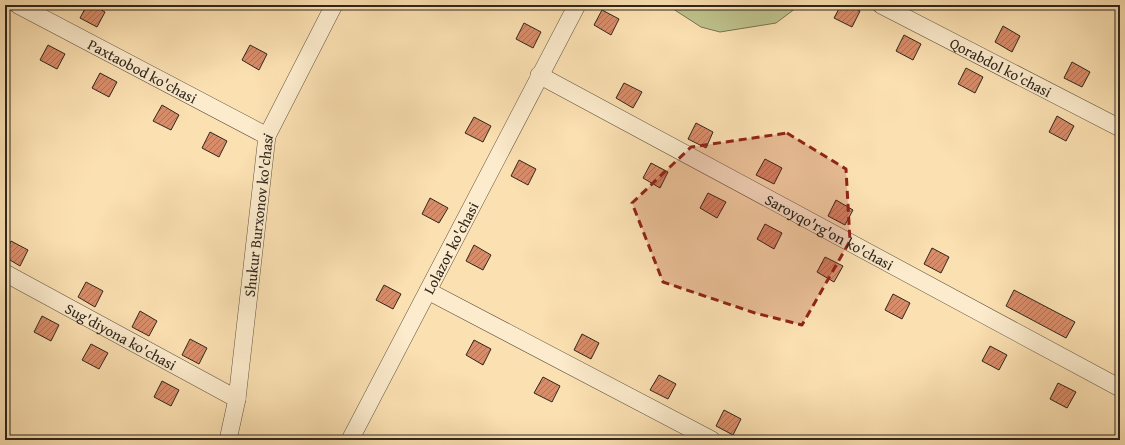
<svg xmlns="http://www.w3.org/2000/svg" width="1125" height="445" font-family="'Gentium Book Plus',serif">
  <defs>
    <pattern id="building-hatch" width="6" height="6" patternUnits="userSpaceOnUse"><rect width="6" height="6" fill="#d88d6a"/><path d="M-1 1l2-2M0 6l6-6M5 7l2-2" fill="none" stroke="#b07357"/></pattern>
  </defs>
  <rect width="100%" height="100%" fill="#fbe0b1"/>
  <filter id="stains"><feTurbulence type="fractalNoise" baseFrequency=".005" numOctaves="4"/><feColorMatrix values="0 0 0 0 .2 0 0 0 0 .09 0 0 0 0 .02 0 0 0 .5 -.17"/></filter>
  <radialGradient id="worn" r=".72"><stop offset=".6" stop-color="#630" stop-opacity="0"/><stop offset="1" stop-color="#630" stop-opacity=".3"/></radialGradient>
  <path fill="#bec28c" stroke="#767454" d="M667,5h133l-24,18 -56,9 -19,-5z"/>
  <g fill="url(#building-hatch)" stroke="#2f261d">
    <path d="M87,5h6l12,7 -8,15 -17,-9z"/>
    <path d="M841,5h7l12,6 -8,16 -18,-9z"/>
    <path d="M602,10l17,9 -8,16 -17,-10z"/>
    <path d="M524,23l17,9 -8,16 -17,-9z"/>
    <path d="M1003,26l17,10 -8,16 -17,-10z"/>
    <path d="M904,35l17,9 -8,16 -17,-9z"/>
    <path d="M48,45l17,9 -8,15 -17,-9z"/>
    <path d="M250,45l17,9 -8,16 -17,-10z"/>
    <path d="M1072,62l18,10 -8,15 -18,-9z"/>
    <path d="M966,68l17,9 -8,16 -17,-9z"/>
    <path d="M100,73l17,9 -8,15 -17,-9z"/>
    <path d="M624,83l18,9 -9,16 -17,-10z"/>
    <path d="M162,105l17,10 -8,15 -18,-9z"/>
    <path d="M1057,116l17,10 -8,15 -17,-9z"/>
    <path d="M474,117l17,9 -8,16 -18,-9z"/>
    <path d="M696,123l17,9 -7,16 -18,-9z"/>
    <path d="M210,132l17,9 -8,16 -17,-9z"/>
    <path d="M765,159l17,9 -8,16 -18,-9z"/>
    <path d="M519,160l17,9 -8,16 -17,-9z"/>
    <path d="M651,163l17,9 -8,16 -17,-10z"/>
    <path d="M708,193l18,9 -9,16 -17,-10z"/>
    <path d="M430,198l18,10 -9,15 -17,-9z"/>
    <path d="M836,200l17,10 -8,15 -17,-9z"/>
    <path d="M765,224l17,9 -8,16 -17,-10z"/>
    <path d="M11,241l17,9 -8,16 -15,-9v-4z"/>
    <path d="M474,245l17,10 -8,15 -17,-9z"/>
    <path d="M932,248l17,9 -8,16 -17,-9z"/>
    <path d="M825,257l18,9 -9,16 -17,-10z"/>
    <path d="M86,282l17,9 -8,16 -17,-10z"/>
    <path d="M384,285l17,9 -8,15 -17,-9z"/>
    <path d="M1014,290l61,32 -9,16 -60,-32z"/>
    <path d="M893,294l17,9 -8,16 -17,-9z"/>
    <path d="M140,311l17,10 -8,15 -17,-9z"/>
    <path d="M42,316l17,9 -8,16 -17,-9z"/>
    <path d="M582,334l17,9 -8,16 -17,-9z"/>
    <path d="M190,339l17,9 -8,16 -17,-9z"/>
    <path d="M474,340l17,9 -8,16 -17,-10z"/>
    <path d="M91,344l17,9 -9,16 -17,-9z"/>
    <path d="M990,346l17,9 -8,15 -17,-9z"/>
    <path d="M659,375l17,9 -8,15 -18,-9z"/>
    <path d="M543,377l17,9 -8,16 -18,-9z"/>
    <path d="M162,381l17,9 -8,16 -17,-9z"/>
    <path d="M1058,383l18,9 -9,16 -17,-9z"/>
    <path d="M724,410l17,9 -8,16 -17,-9z"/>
  </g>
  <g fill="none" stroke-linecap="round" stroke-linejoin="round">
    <defs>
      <g id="minor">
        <path id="s1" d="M18,5l249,131"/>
        <path id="s2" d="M881,5l239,123"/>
        <path id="s3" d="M539,75l581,313"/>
        <path id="s4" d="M5,273l232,126"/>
        <path d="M428,291l284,149"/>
        <path id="s5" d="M228,440l9,-41 30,-263 67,-131"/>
        <path id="s6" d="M350,440l227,-435"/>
      </g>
    </defs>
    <use href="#minor" stroke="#625442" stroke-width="18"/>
    <use href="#minor" stroke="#fcebcc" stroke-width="17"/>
  </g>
  <path fill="#8f2418" fill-opacity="0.2" stroke="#8f2418" stroke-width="3" stroke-dasharray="8 5" stroke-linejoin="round" d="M787,133l59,36 4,72 -48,84 -47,-12 -92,-31 -31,-79 59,-56z"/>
  <g text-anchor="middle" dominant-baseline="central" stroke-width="3" stroke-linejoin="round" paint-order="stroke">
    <g font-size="15" fill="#2f261d" stroke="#fcebcc">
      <text stroke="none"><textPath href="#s2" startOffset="135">Qorabdol ko'chasi</textPath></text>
      <text stroke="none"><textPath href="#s1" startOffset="141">Paxtaobod ko'chasi</textPath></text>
      <text stroke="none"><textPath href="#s5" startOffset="227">Shukur Burxonov ko'chasi</textPath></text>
      <text stroke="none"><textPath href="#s3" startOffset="330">Saroyqo'rg'on ko'chasi</textPath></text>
      <text stroke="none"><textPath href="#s6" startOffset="217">Lolazor ko'chasi</textPath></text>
      <text stroke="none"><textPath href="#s4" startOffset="132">Sug'diyona ko'chasi</textPath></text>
    </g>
  </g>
  <rect width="1125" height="445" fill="none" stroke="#fbe0b1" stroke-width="20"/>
  <rect x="6" y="6" width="1113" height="433" fill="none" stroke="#2f261d" stroke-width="2"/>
  <rect x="10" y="10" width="1105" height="425" fill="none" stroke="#2f261d"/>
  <rect width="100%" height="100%" filter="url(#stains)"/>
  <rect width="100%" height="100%" fill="url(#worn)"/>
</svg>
